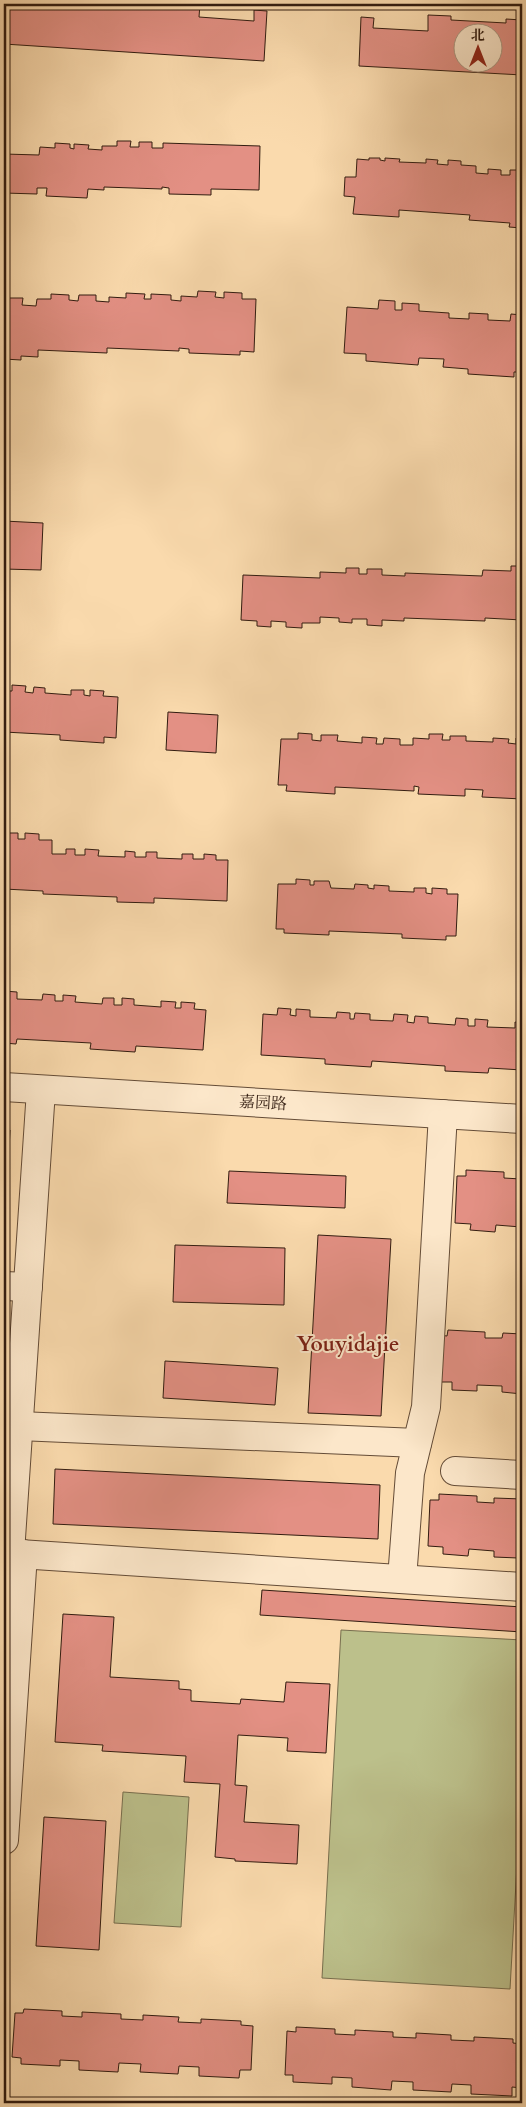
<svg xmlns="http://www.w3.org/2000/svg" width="526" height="2107" font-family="Cardo,'Noto Serif SC',serif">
  <rect width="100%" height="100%" fill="#fadaad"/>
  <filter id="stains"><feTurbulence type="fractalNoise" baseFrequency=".004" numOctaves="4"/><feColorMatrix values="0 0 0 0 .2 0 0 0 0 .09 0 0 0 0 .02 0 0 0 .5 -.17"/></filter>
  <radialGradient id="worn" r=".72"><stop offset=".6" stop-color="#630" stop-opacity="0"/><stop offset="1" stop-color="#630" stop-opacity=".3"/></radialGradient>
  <g fill="#bcc08b" stroke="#776e4e">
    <path d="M341,1630l181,10v136l-12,213 -188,-11z"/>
    <path d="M123,1792l66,5 -8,130 -67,-4z"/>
  </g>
  <g fill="#e39084" stroke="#321c10" fill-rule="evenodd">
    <path d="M4,4h196l-1,13 55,4v-11l13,1 -3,50 -260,-17z"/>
    <path d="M428,15l23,1v4l55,3v-4l16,1v55l-163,-9 2,-49 13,1 -1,10 55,3zM464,32h30v30h-30z"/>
    <path d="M117,141h14l-1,6h9v-5h13v6h11v-5l97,3 -1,44 -48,-1v6l-42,-1v-6l-7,-1v2l-58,-2v3l-16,-1 -1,9 -41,-2 1,-8h-10v6l-33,-1v-39l35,1 1,-8 15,1v-5l15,1v4l4,1v-5l15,1 -1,4 14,1v-4h15z"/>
    <path d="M369,158h11v2l5,1v-3l15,1 -1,3 27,1v-4l12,1 -1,4 11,1v-5l13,1v4l15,1v7l12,1v-5l13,1v5h9v-5h12v58l-13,-1 1,-4 -41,-3 1,-5 -71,-5v7l-46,-3 2,-17 -11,-1 1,-19h11l1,-18 12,1z"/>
    <path d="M198,291l18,1 -1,5 9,1v-6l18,1v6h14l-2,53 -14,-1v4l-51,-2v-4l-10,-1v3l-72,-3v5l-69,-3v7l-17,-1v4l-17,-1v-61h19l-1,7 14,1 1,-7h14v-5l18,1v5l9,1 1,-6h17v6l13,1v-5l17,1v-5l19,1 -1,5h7v-5l20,1v5l10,1v-5l16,1z"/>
    <path d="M379,300l16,1v9h7v-7l17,1v7l30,2v5l20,1v-6l19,1v6l22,1 1,-7 11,1v57h-8v5l-46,-3v-5l-25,-2 1,-8 -25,-1 -1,7 -52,-4v-7l-22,-1 3,-46 31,2z"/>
    <path d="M4,521l39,2 -2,47 -37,-1z"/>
    <path d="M511,566h11v54l-37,-2v3l-81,-3v3l-22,-1v6l-15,-1v-6h-15v4l-13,-1v-4l-19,-1v6h-18v5l-16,-1v-5l-15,-1v6l-14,-1v-5l-16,-1 2,-45 77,3v-6l26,1v-5h13v6h8v-5h15v6l23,1v-3l77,3 1,-6 28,1z"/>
    <path d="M12,685l14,1 -1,6 8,1 1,-6 11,1v5l26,2v-5h13v5l6,1v-6l14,1 -1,5 15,1 -2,41 -12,-1v6l-44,-3v-5l-56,-3v-41h8z"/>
    <path d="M168,712l50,3 -2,38 -50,-3z"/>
    <path d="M298,733l14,1v6l9,1v-6h17l-1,6 25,2v-6l15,1 -1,6h7l1,-6 16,1v6h13v-7l16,1v-5h14l-1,6h8v-4h16v5l27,1v-4l16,1 -1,4 8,1v-6l6,1v60l-40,-2 1,-7 -18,-1v7l-47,-2 1,-7 -5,-1v5l-79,-4v7l-49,-3 1,-6h-9l3,-46h17z"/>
    <path d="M5,833h13v6h7v-6l14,1v6h13v14h14v-5h9v6h10v-6l14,1 -1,6 27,1v-6l10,1v5h11v-5h11v6l25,1v-5h11v5h11v-5l12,1v5h12l-1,41 -73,-3v5l-37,-1v-5l-74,-3v-3l-39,-2z"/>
    <path d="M296,879l14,1v5h4v-4h15l2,7 23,1 1,-5 13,1v3l6,1v-4l15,1v5l25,1v-4h12v5l6,1v-6l15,1v5h11l-2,42h-10v4l-44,-2v-4l-73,-3v4l-45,-2v-4h-8l2,-45h18z"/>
    <path d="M4,991l13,1v7l25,1 1,-6 12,1v6h8v-6l13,1 -1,6 27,2 1,-6h11v7h8v-7l12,1v6l27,2v-6l15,1 -1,6h6v-6l14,1 -1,6 12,1 -3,40 -67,-4 -1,6 -45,-3 1,-6 -74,-4 -1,5 -12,-1z"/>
    <path d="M278,1008l13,1 -1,6 6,1v-7l14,1v7l26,1 1,-6 13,1v6h4l1,-6 15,1v6l23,1 1,-7 14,1 -1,7 7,1 1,-7 13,1v6l27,2 1,-7 12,1v7h7v-7l13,1 -1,7 28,1v-6l7,1v47l-33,-2 -1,5 -43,-2v-5l-73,-5 -1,6 -46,-3v-5l-64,-4 2,-41 14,1z"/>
    <path d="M4,1130h6l-3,56 -3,-1z"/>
    <path d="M466,1170l38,2v6l17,1 1,-5v59h-1v-6l-25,-2 -1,7 -25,-2 1,-6 -16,-1 2,-47h9z"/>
    <path d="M229,1171l117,5 -1,32 -118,-5z"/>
    <path d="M318,1235l73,4 -10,177 -73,-3z"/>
    <path d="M175,1245l110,3 -1,57 -111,-3z"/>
    <path d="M448,1330l37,2v6h17l1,-5 19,1v60l-20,-2v-6l-25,-1v6l-25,-1v-8h-16l3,-47 8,1z"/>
    <path d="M165,1361l113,7 -3,37 -112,-7z"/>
    <path d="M55,1469l325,16 -2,54 -325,-15z"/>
    <path d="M439,1494l38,2v6l17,1v-5l28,1v52h-3l-1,7 -24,-1v-6l-25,-2 -1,7 -25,-2v-7l-15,-1 2,-46h9z"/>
    <path d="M262,1590l260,17v25l-262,-17z"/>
    <path d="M63,1614l51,3 -4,60 69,4v8l12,1v11l49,3 1,-5 43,3 2,-20 44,2 -4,69 -39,-2 1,-13 -50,-3 -3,50 12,1 -3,36 55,3 -2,39 -62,-3v-2l-20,-2 5,-73 -36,-2 2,-26 -84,-5 1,-6 -48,-3z"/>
    <path d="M44,1817l62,4 -7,129 -63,-4z"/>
    <path d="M24,2009l38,2v5l20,1v-5l39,2v5l22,1v-5l36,2 -1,5 23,1v-4l40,2v4l12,1 -2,44h-11l-1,8 -40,-2v-9l-20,-1 -1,8 -38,-2 1,-8 -22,-1 -1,9 -39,-2v-9l-19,-1v6l-39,-2v-6l-9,-1 3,-44h8z"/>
    <path d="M296,2027l39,2v5l20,1v-5l38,2v5l23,1v-5l35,2v5l23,1v-4l39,2v4l9,1v44l-10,-1v9l-41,-2v-9l-19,-1 -1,8 -38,-2v-8l-21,-1 -1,9 -39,-3v-9l-20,-1v7l-39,-2v-7h-8l2,-44 9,1z"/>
  </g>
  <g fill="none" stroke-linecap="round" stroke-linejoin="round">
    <defs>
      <g id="minor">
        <path d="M4,1087l518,32"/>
        <path d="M4,1286l24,1"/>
        <path d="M19,1426l398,17"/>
        <path d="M455,1471l67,4"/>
        <path d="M4,1553l518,34"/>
        <path d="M10,1553l31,-463"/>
        <path d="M402,1579l8,-106 16,-66 17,-293"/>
        <path d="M4,1840l19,-286"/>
      </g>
    </defs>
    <use href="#minor" stroke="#644c37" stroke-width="30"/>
    <use href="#minor" stroke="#fce7ca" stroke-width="28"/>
  </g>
  <g text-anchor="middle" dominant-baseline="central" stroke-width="4" stroke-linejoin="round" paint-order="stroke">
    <g font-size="16" fill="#321c10" stroke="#fce7ca">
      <text transform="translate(263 1103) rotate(3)">嘉园路</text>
    </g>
    <g font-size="21" font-weight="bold" fill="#7a1f14" stroke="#fce7ca">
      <text x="348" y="1344">Youyidajie</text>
    </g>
  </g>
  <rect width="526" height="2107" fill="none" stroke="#fadaad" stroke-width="20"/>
  <rect x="5" y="5" width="516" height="2097" fill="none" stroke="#321c10" stroke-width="2.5"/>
  <rect x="10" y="10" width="506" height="2087" fill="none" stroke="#321c10"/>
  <g transform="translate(478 48)"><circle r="24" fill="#fce7ca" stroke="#ab9680"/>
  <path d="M0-4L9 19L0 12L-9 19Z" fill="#8f2418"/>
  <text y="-8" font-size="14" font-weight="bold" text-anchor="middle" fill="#321c10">北</text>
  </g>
  <rect width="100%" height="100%" filter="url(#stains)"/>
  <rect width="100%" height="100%" fill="url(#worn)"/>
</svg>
